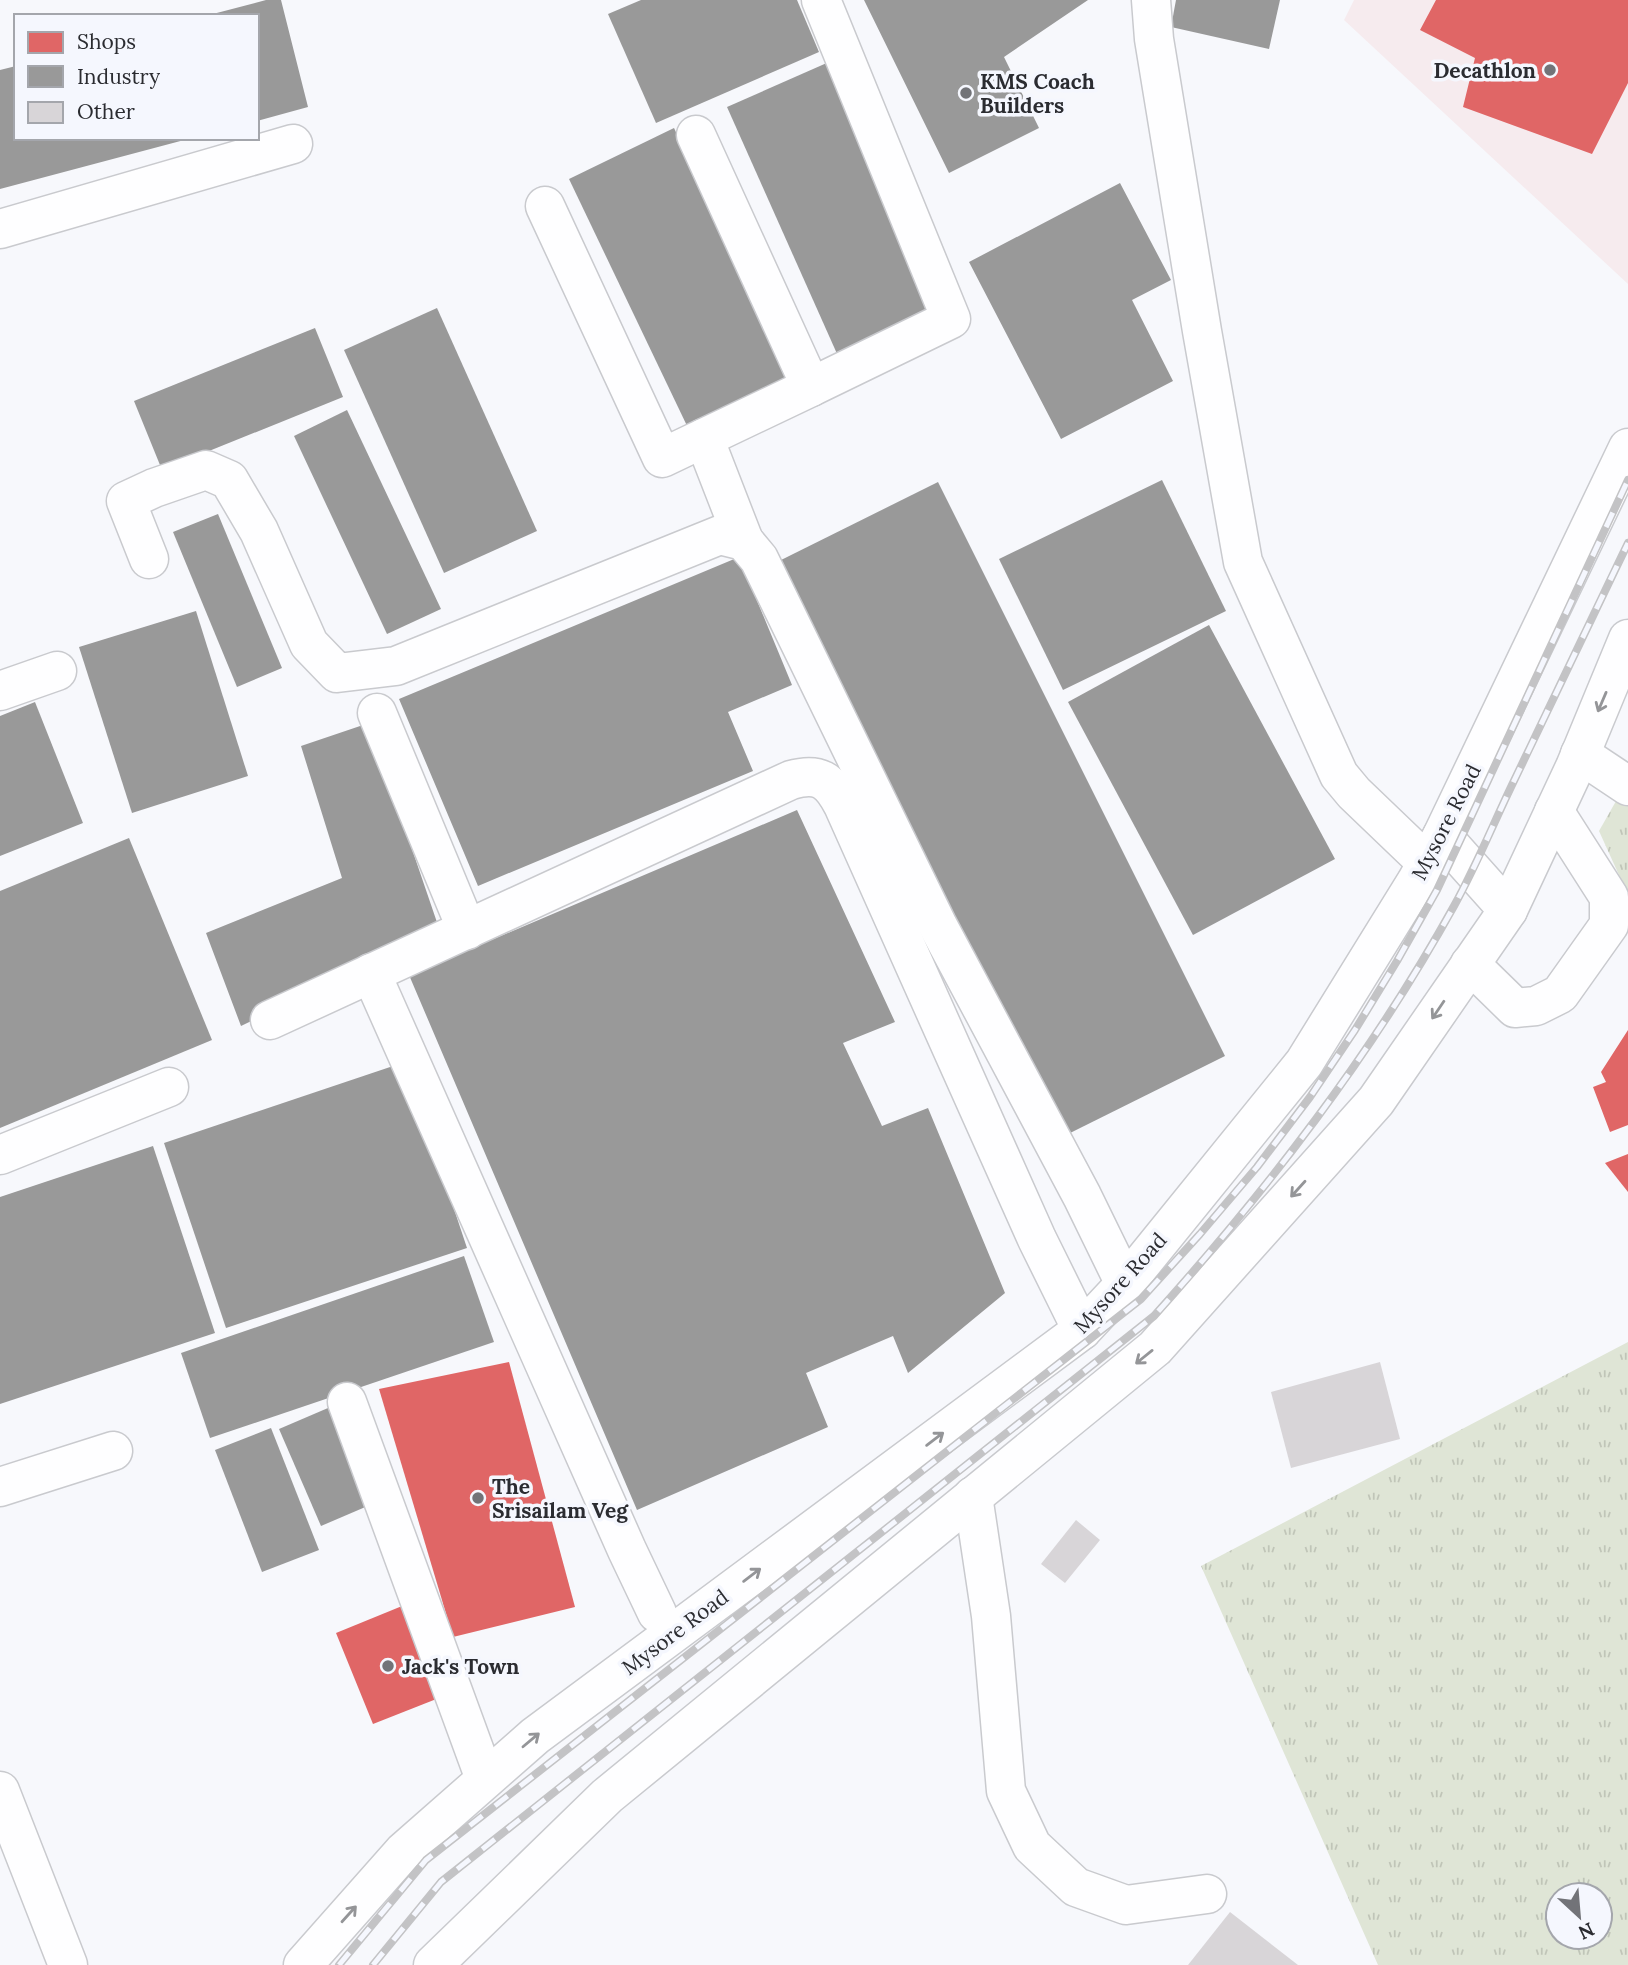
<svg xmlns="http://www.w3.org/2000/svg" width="1628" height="1965" font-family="Lora,serif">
  <defs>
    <pattern id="grass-tufts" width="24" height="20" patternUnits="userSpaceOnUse" patternTransform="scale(1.75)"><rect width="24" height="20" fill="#dfe5d6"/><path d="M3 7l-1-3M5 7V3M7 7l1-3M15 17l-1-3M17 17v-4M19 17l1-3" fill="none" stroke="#c0c5b8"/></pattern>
  </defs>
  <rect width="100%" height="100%" fill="#f7f8fc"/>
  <path fill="#f6ebee" d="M1354,0h274v284l-284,-264z"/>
  <g fill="url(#grass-tufts)" fill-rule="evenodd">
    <path d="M1628,780v115l-29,-64z"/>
    <path d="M1628,1342v623h-250l-177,-399zM1600,1895v42h-42v-42z"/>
  </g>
  <g fill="#e06666">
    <path d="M1436,0h192v83l-36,71 -129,-47 12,-49 -55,-28z"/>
    <path d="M1628,1030v95l-18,7 -17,-45 13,-5 -5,-10z"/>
    <path d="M1628,1154v38l-23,-29z"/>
    <path d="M509,1362l66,245 -122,30 -74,-248z"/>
    <path d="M407,1604l37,92 -71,28 -37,-91z"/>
  </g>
  <g fill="#999">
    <path d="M266,0h15l27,107 -51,14v-105l-48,-1z"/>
    <path d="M641,0h156l22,52 -163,71 -48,-109z"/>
    <path d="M864,0h224l-84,57 35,71 -90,45z"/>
    <path d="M1176,0h104l-11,49 -98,-22z"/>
    <path d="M829,62l110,249 -101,45 -111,-249z"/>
    <path d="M16,66v72l172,1 -188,50v-119z"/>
    <path d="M674,128l120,252 -105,50 -120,-251z"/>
    <path d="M1120,183l51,97 -39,20 41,81 -112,58 -92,-177z"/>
    <path d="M437,308l100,223 -93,42 -100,-223z"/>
    <path d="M315,328l28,69 -181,73 -28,-69z"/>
    <path d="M347,410l94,199 -54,25 -93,-198z"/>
    <path d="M1162,480l64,131 -163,79 -64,-131z"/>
    <path d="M938,482l287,574 -169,84 -287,-574z"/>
    <path d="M218,514l64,154 -45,19 -64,-155z"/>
    <path d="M739,557l53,128 -64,27 25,59 -275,115 -79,-187z"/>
    <path d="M196,611l52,165 -116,37 -53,-166z"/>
    <path d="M1209,625l126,234 -142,76 -125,-233z"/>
    <path d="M35,702l48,121 -83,33v-140z"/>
    <path d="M369,723l73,214 -68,24 -133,65 -35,-93 136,-55 -41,-132z"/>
    <path d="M797,810l98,212 -52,21 39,83 46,-18 77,185 -97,80 -15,-37 -87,37 22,54 -191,83 -228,-535z"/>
    <path d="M129,838l83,202 -212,88v-237z"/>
    <path d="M405,1062l62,186 -241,80 -62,-185z"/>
    <path d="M153,1146l62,187 -215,71v-207z"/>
    <path d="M464,1256l30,86 -284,96 -29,-85z"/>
    <path d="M328,1408l42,97 -49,21 -42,-97z"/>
    <path d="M271,1428l48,122 -57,22 -47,-122z"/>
  </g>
  <g fill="#d8d5d8">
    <path d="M1380,1362l20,77 -109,29 -20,-76z"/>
    <path d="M1076,1520l24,20 -35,43 -24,-19z"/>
    <path d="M1230,1912l68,53h-110z"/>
  </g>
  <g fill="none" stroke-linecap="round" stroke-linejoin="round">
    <defs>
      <g id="minor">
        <path d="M1151,0l3,39 48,292 41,231 96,213 15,18 72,69"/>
        <path d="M696,135l115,252 140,-68 -130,-319"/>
        <path d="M545,206l117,252 149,-71"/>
        <path d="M0,229l293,-85"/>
        <path d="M704,438l40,103"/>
        <path d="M149,559l-23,-58 28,-13 52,-18 23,10 30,51 50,113 28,29 59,-7 324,-131 24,6 15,18 179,367 144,270 43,88"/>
        <path d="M0,691l57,-20"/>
        <path d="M377,713l90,217"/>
        <path d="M1580,754l48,32"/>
        <path d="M1470,964l45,44 21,-2 24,-12 49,-69v-28l-55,-86"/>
        <path d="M371,973l256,577 30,63"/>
        <path d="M270,1020l521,-240c28,-8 39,0 52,25l194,434 45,91"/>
        <path d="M0,1155l169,-68"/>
        <path d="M347,1402l138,377"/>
        <path d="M0,1487l113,-36"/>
        <path d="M973,1496l18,120 15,175 26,55 44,41 50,18 81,-11"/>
        <path d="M0,1791l68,174"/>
      </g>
      <g id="highway">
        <path d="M1442,836l66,74"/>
        <path d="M303,1965l100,-113 132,-116 547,-406 43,-46 179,-221 112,-181 26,-46 186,-388"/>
        <path d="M433,1965l174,-169 548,-448 221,-247 132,-191 67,-143 53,-128"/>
      </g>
    </defs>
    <use href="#minor" stroke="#c9cace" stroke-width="41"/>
    <use href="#highway" stroke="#c9cace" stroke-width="41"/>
    <use href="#minor" stroke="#fefeff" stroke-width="38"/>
    <use href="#highway" stroke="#fefeff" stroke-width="38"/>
    <defs>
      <g id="rail">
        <path d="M339,1965l87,-105 715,-561 59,-65 57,-67 53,-70 45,-67 42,-69 40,-71 191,-410"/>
        <path d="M373,1965l68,-83 713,-566c113,-126 217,-260 300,-410 21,-38 38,-79 57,-119 39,-81 78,-163 117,-244"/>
      </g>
    </defs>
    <use href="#rail" stroke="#c3c3c5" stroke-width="8"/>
    <use href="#rail" stroke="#f5f7fe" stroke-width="5" stroke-dasharray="16" stroke-linecap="butt"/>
  </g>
  <defs><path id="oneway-shaft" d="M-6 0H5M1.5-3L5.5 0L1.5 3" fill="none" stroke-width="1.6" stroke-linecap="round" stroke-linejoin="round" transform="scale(1.75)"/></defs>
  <g stroke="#949598">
    <use href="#oneway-shaft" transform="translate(1602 702) rotate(113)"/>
    <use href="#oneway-shaft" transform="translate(1438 1010) rotate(124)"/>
    <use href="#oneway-shaft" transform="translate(1298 1189) rotate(132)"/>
    <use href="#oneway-shaft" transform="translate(1144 1357) rotate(141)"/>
    <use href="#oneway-shaft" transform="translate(935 1439) rotate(-37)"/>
    <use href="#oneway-shaft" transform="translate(752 1575) rotate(-37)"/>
    <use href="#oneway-shaft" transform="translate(531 1740) rotate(-40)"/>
    <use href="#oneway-shaft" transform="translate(349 1914) rotate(-48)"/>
  </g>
  <g fill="#727378" stroke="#f5f7fe" stroke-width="2.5">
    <circle cx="1550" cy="70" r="7"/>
    <circle cx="966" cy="93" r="7"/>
    <circle cx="478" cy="1498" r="7"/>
    <circle cx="388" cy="1666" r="7"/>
  </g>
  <g text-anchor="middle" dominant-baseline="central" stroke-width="7" stroke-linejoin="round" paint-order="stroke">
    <g font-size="21" font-weight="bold" fill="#2b2c31" stroke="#f5f7fe" text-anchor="start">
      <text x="1536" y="70" text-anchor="end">Decathlon</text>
      <text x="980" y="81">KMS Coach<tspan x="980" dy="24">Builders</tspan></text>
      <text x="492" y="1486">The<tspan x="492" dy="24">Srisailam Veg</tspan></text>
      <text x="402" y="1666">Jack's Town</text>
    </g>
    <g font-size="21" fill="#2b2c31" stroke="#f5f7fe">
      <text transform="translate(1446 822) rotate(-63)">Mysore Road</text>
      <text transform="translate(1120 1283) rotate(-48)">Mysore Road</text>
      <text transform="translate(675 1632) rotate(-37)">Mysore Road</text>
    </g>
  </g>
  <rect x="14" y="14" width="245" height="126" fill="#f5f7fe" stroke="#a4a6ac" stroke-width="2"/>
  <rect x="28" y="32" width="35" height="21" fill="#e06666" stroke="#a4a6ac" stroke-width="2"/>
  <text x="77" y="49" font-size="21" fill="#2b2c31">Shops</text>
  <rect x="28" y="66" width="35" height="21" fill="#999999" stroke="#a4a6ac" stroke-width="2"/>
  <text x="77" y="84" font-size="21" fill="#2b2c31">Industry</text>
  <rect x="28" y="102" width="35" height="21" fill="#d8d5d8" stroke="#a4a6ac" stroke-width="2"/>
  <text x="77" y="119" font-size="21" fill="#2b2c31">Other</text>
  <g transform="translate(1579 1916) rotate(154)"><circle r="33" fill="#f5f7fe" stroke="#a4a6ac" stroke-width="2"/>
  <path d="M0-5L12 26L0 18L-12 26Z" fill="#727378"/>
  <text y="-10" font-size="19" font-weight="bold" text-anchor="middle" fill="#2b2c31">N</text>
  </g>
</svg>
